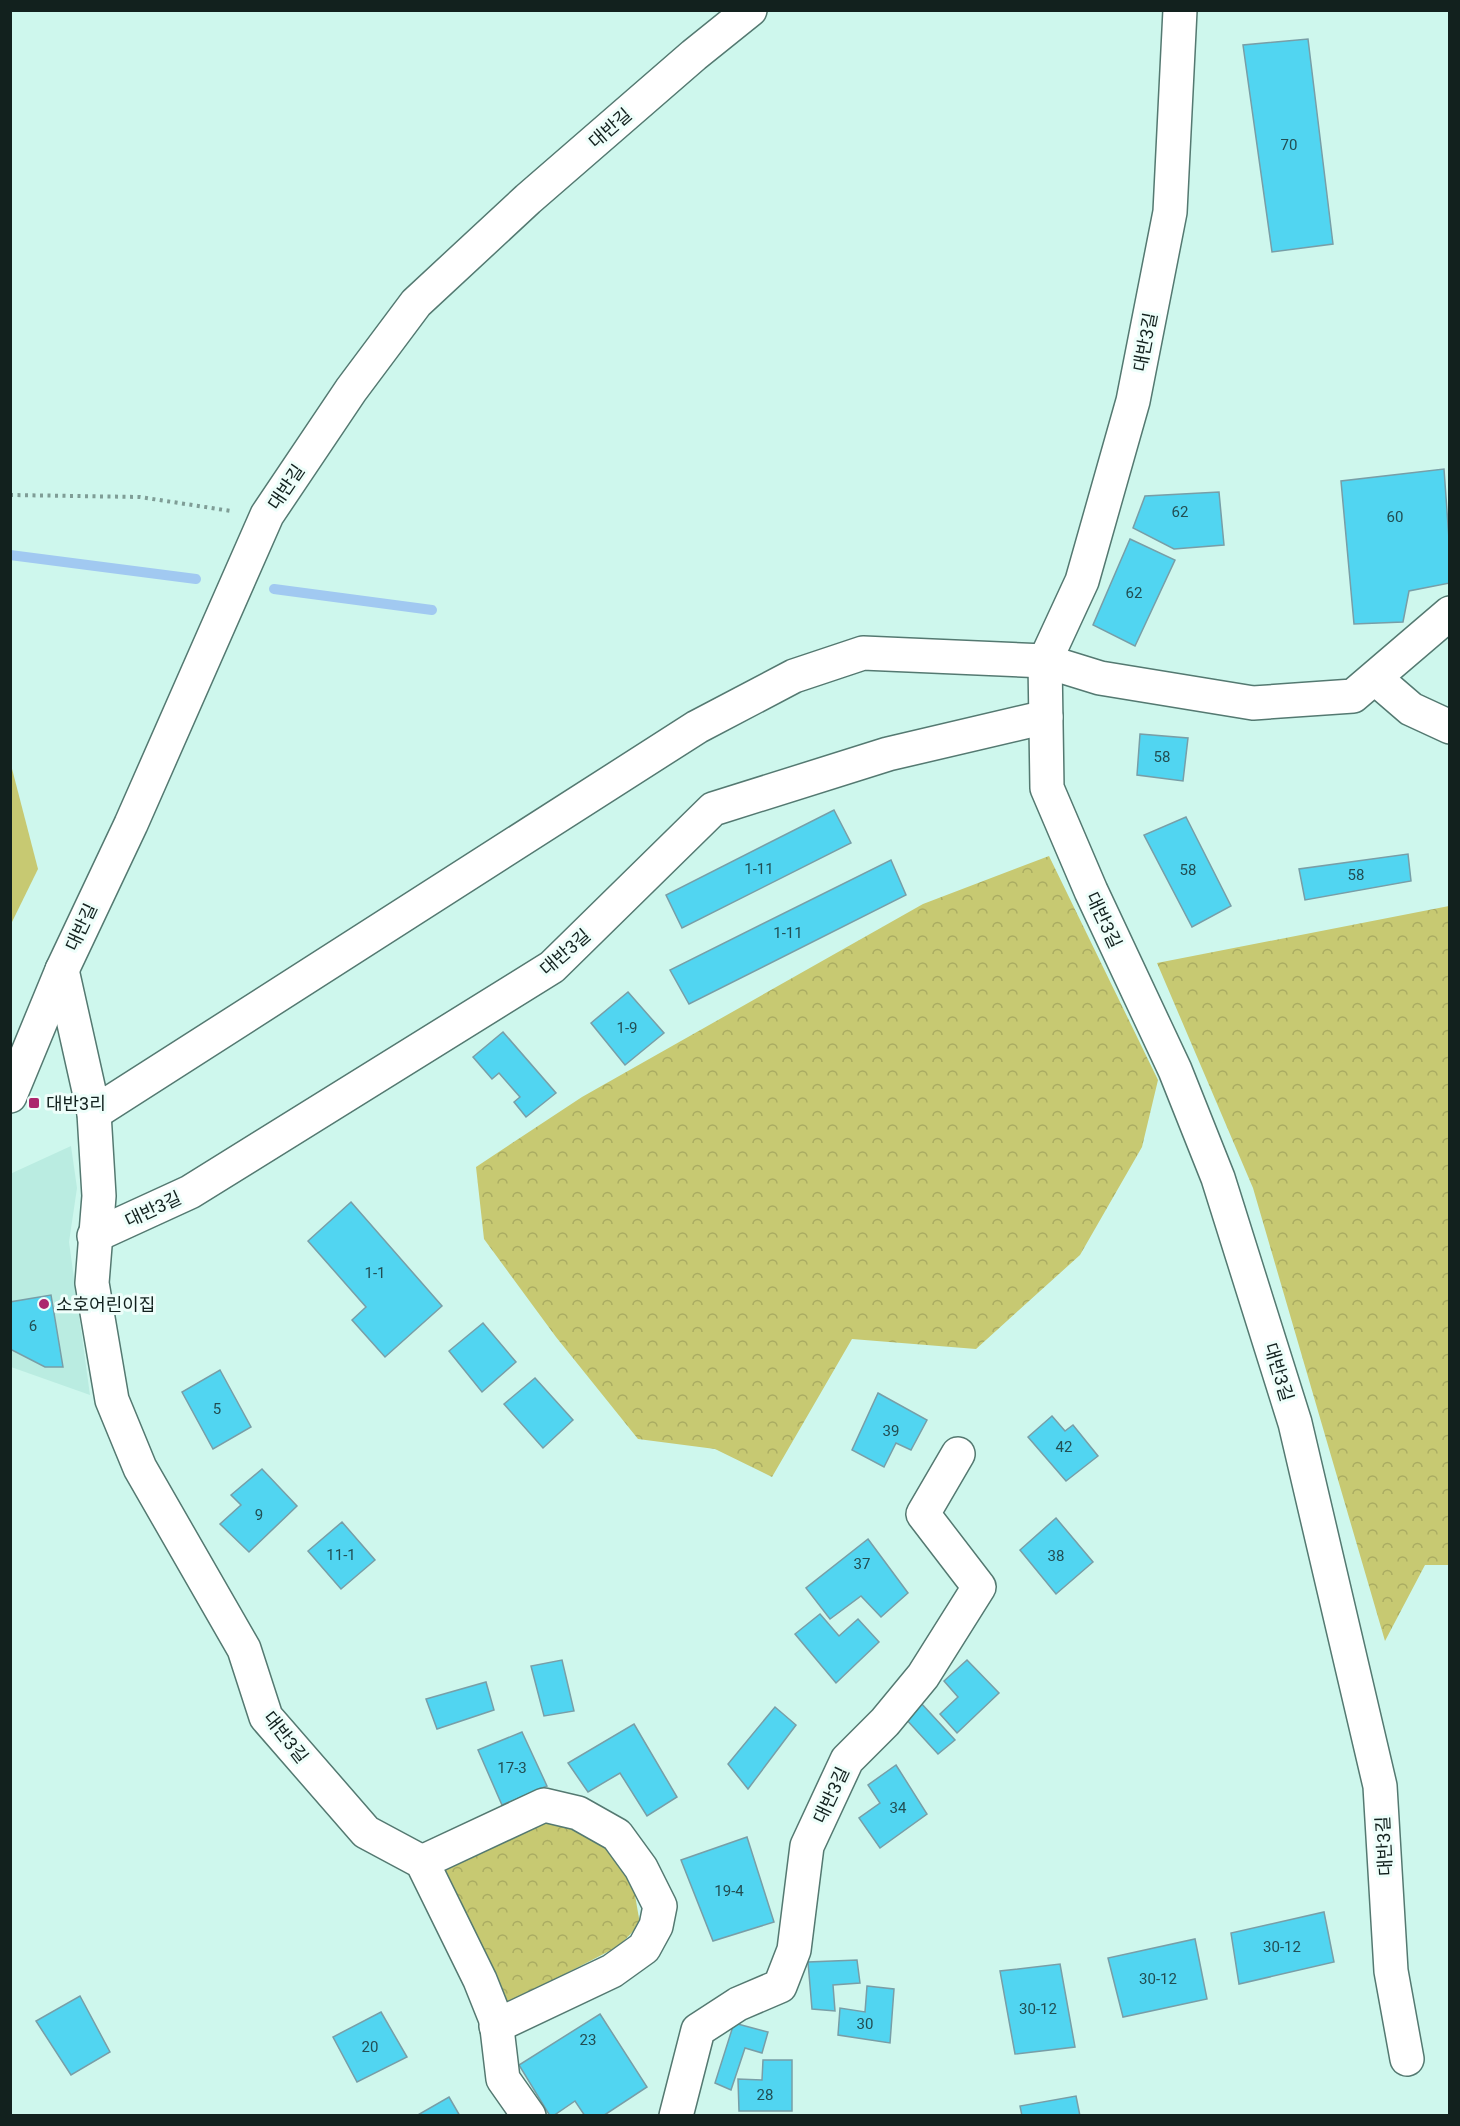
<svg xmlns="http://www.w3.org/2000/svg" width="1460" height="2126" font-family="Roboto,'Noto Sans KR',sans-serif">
  <defs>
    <pattern id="forest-crowns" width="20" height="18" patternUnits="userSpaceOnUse" patternTransform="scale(1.5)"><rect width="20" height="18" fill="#c7c972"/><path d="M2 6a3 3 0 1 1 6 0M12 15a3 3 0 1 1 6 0" fill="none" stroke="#aaac62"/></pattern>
  </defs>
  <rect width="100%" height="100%" fill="#cef7ed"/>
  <path fill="#baece1" d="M71,1146l6,42 -8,54 21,153 -79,-28 -1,-193z"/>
  <path fill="#c7c972" d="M10,761l28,108 -27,55h-1z"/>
  <g fill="url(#forest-crowns)">
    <path d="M1049,856l109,224 -16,67 -62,108 -104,94 -124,-10 -80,138 -57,-28 -77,-10 -82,-102 -72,-98 -8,-72 106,-70 341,-193z"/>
    <path d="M1449,906v659h-24l-40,76 -132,-453 -96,-225z"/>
    <path d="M548,1818l59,29 24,25 9,52 -21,22 -114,59 -65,-139z"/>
  </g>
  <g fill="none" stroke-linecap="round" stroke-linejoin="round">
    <g stroke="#a1c9f1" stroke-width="10">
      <path d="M10,555l186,24"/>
      <path d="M274,589l158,21"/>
    </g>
  </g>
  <g fill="#51d5f1" stroke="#789ea7" stroke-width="1.5">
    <path d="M1308,39l25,205 -61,8 -29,-207z"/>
    <path d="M1444,469l6,84v30l-41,8 -6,31 -49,2 -13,-143z"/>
    <path d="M1219,492l5,53 -50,4 -41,-21 12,-32z"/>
    <path d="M1130,539l45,21 -40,86 -42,-21z"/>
    <path d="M1140,734l48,4 -5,43 -46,-6z"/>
    <path d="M834,810l17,33 -169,85 -16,-33z"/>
    <path d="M1186,817l45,89 -39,21 -48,-92z"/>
    <path d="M1408,854l3,27 -106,19 -6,-31z"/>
    <path d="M891,860l15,35 -217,109 -19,-34z"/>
    <path d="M628,992l36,41 -39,32 -34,-42z"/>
    <path d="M503,1032l53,61 -30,24 -12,-15 6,-5 -21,-24 -7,6 -19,-22z"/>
    <path d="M351,1202l91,104 -57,51 -33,-37 14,-13 -58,-66z"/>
    <path d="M51,1295l12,72h-18l-35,-18v-47z"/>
    <path d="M483,1323l33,39 -34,30 -33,-41z"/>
    <path d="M220,1370l31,57 -38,22 -31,-57z"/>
    <path d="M535,1378l38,42 -30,28 -39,-44z"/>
    <path d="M878,1393l49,27 -16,30 -15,-7 -12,24 -32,-17z"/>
    <path d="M1052,1416l13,15 8,-6 25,31 -32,25 -38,-44z"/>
    <path d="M262,1469l35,37 -48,46 -29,-28 21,-19 -10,-10z"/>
    <path d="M1056,1518l37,44 -37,32 -36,-44z"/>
    <path d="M342,1522l33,38 -34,29 -33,-38z"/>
    <path d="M868,1539l40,54 -27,24 -20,-21 -31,23 -24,-31z"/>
    <path d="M820,1614l19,22 19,-17 21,23 -43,41 -41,-49z"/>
    <path d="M562,1660l12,51 -30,5 -13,-50z"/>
    <path d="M967,1660l32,33 -42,40 -17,-19 18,-17 -14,-16z"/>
    <path d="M486,1682l8,28 -57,19 -11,-30z"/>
    <path d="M920,1702l35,38 -17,14 -33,-36z"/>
    <path d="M775,1707l21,18 -48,64 -20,-25z"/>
    <path d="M634,1724l43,73 -30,19 -27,-43 -32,19 -20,-29z"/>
    <path d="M522,1732l25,54 -45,19 -24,-55z"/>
    <path d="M896,1765l31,49 -47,34 -21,-30 21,-15 -12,-18z"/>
    <path d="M747,1837l27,85 -61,19 -32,-81z"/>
    <path d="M1324,1912l10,50 -95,22 -8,-51z"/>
    <path d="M1195,1939l12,60 -84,18 -15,-59z"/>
    <path d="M857,1960l3,23 -27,2 2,26 -23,-2 -4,-47z"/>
    <path d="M1060,1964l15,83 -60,7 -15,-83z"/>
    <path d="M867,1986l27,3 -4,54 -52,-8 2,-27 25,4z"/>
    <path d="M80,1996l30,56 -39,23 -35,-54z"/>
    <path d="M381,2012l26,45 -50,25 -24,-45z"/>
    <path d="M600,2014l47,73 -44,29h-18l-10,-15 -22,15h-3l-31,-51z"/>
    <path d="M734,2023l34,9 -6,21 -17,-5 -14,42 -16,-7z"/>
    <path d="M763,2060h29v51h-53l-1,-32 24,1z"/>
    <path d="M1076,2096l4,20h-58l-2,-10z"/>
    <path d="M449,2097l11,19h-44z"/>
  </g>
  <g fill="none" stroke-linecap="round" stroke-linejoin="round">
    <defs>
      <g id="minor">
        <path d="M1180,10l-10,202 -37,189 -51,180 -37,80 2,127 44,103 84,179 43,108 77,245 85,363 11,185 16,88"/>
        <path d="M1375,678l36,31 39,18"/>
        <path d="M62,970l32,143 603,-386 97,-51 69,-23 182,8 55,17 153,25 100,-7 97,-83"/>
        <path d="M10,1096l52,-126 69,-146 136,-309 84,-125 65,-87 112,-104 166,-144 56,-45"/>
        <path d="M94,1113l5,83 -7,87 20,117 28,68 104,181 22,68 100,115 56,30 58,118 16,40 7,59 26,37"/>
        <path d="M94,1236l96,-44 362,-225 161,-158 175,-55 158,-37"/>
        <path d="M422,1862l122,-57 34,8 39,22 24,33 19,38 -4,20 -12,22 -32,23 -116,55"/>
        <path d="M676,2116l22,-86 40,-26 42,-18 14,-36 13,-104 40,-86 38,-38 38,-46 56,-89 -56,-73 35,-60"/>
      </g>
    </defs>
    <use href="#minor" stroke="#547971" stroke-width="36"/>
    <path stroke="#7f9d96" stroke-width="4" stroke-dasharray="3 4.5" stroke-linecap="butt" d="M10,495l130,2 91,14"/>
    <use href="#minor" stroke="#fff" stroke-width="33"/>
  </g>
  <g fill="#ac266d" stroke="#eefefa" stroke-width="2">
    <rect x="28" y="1097" width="12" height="12" rx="3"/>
    <circle cx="44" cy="1304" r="6"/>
  </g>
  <g text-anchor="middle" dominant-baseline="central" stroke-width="6" stroke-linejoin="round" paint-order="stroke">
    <g font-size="15" fill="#224e53">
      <text x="1289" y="145">70</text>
      <text x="1180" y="512">62</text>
      <text x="1395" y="517">60</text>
      <text x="1134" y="593">62</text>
      <text x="1162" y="757">58</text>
      <text x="759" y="869">1-11</text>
      <text x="1188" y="870">58</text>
      <text x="1356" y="875">58</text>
      <text x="788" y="933">1-11</text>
      <text x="627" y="1028">1-9</text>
      <text x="375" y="1273">1-1</text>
      <text x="33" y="1326">6</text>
      <text x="217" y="1409">5</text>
      <text x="891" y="1431">39</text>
      <text x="1064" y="1447">42</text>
      <text x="259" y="1515">9</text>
      <text x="341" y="1555">11-1</text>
      <text x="1056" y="1556">38</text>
      <text x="862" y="1564">37</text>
      <text x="512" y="1768">17-3</text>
      <text x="898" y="1808">34</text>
      <text x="729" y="1891">19-4</text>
      <text x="1282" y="1947">30-12</text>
      <text x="1158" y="1979">30-12</text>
      <text x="1038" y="2009">30-12</text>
      <text x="865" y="2024">30</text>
      <text x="588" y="2040">23</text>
      <text x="370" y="2047">20</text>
      <text x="765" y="2095">28</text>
    </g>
    <g font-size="18" fill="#12211e" stroke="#eefefa">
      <text transform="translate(610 128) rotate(-41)">대반길</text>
      <text transform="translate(1145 342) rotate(-79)">대반3길</text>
      <text transform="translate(286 487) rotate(-56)">대반길</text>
      <text transform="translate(1104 920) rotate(65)">대반3길</text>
      <text transform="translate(81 927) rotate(-65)">대반길</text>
      <text transform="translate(565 952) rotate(-41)">대반3길</text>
      <text transform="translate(153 1209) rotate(-25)">대반3길</text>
      <text transform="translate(1279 1372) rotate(73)">대반3길</text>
      <text transform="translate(286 1737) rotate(52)">대반3길</text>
      <text transform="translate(831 1795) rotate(-65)">대반3길</text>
      <text transform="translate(1384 1846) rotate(-93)">대반3길</text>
    </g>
    <g font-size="18" fill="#12211e" stroke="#eefefa" text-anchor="start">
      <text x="46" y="1103">대반3리</text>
      <text x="56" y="1304">소호어린이집</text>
    </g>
  </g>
  <rect width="1460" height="2126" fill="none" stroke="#12211e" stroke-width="24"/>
</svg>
